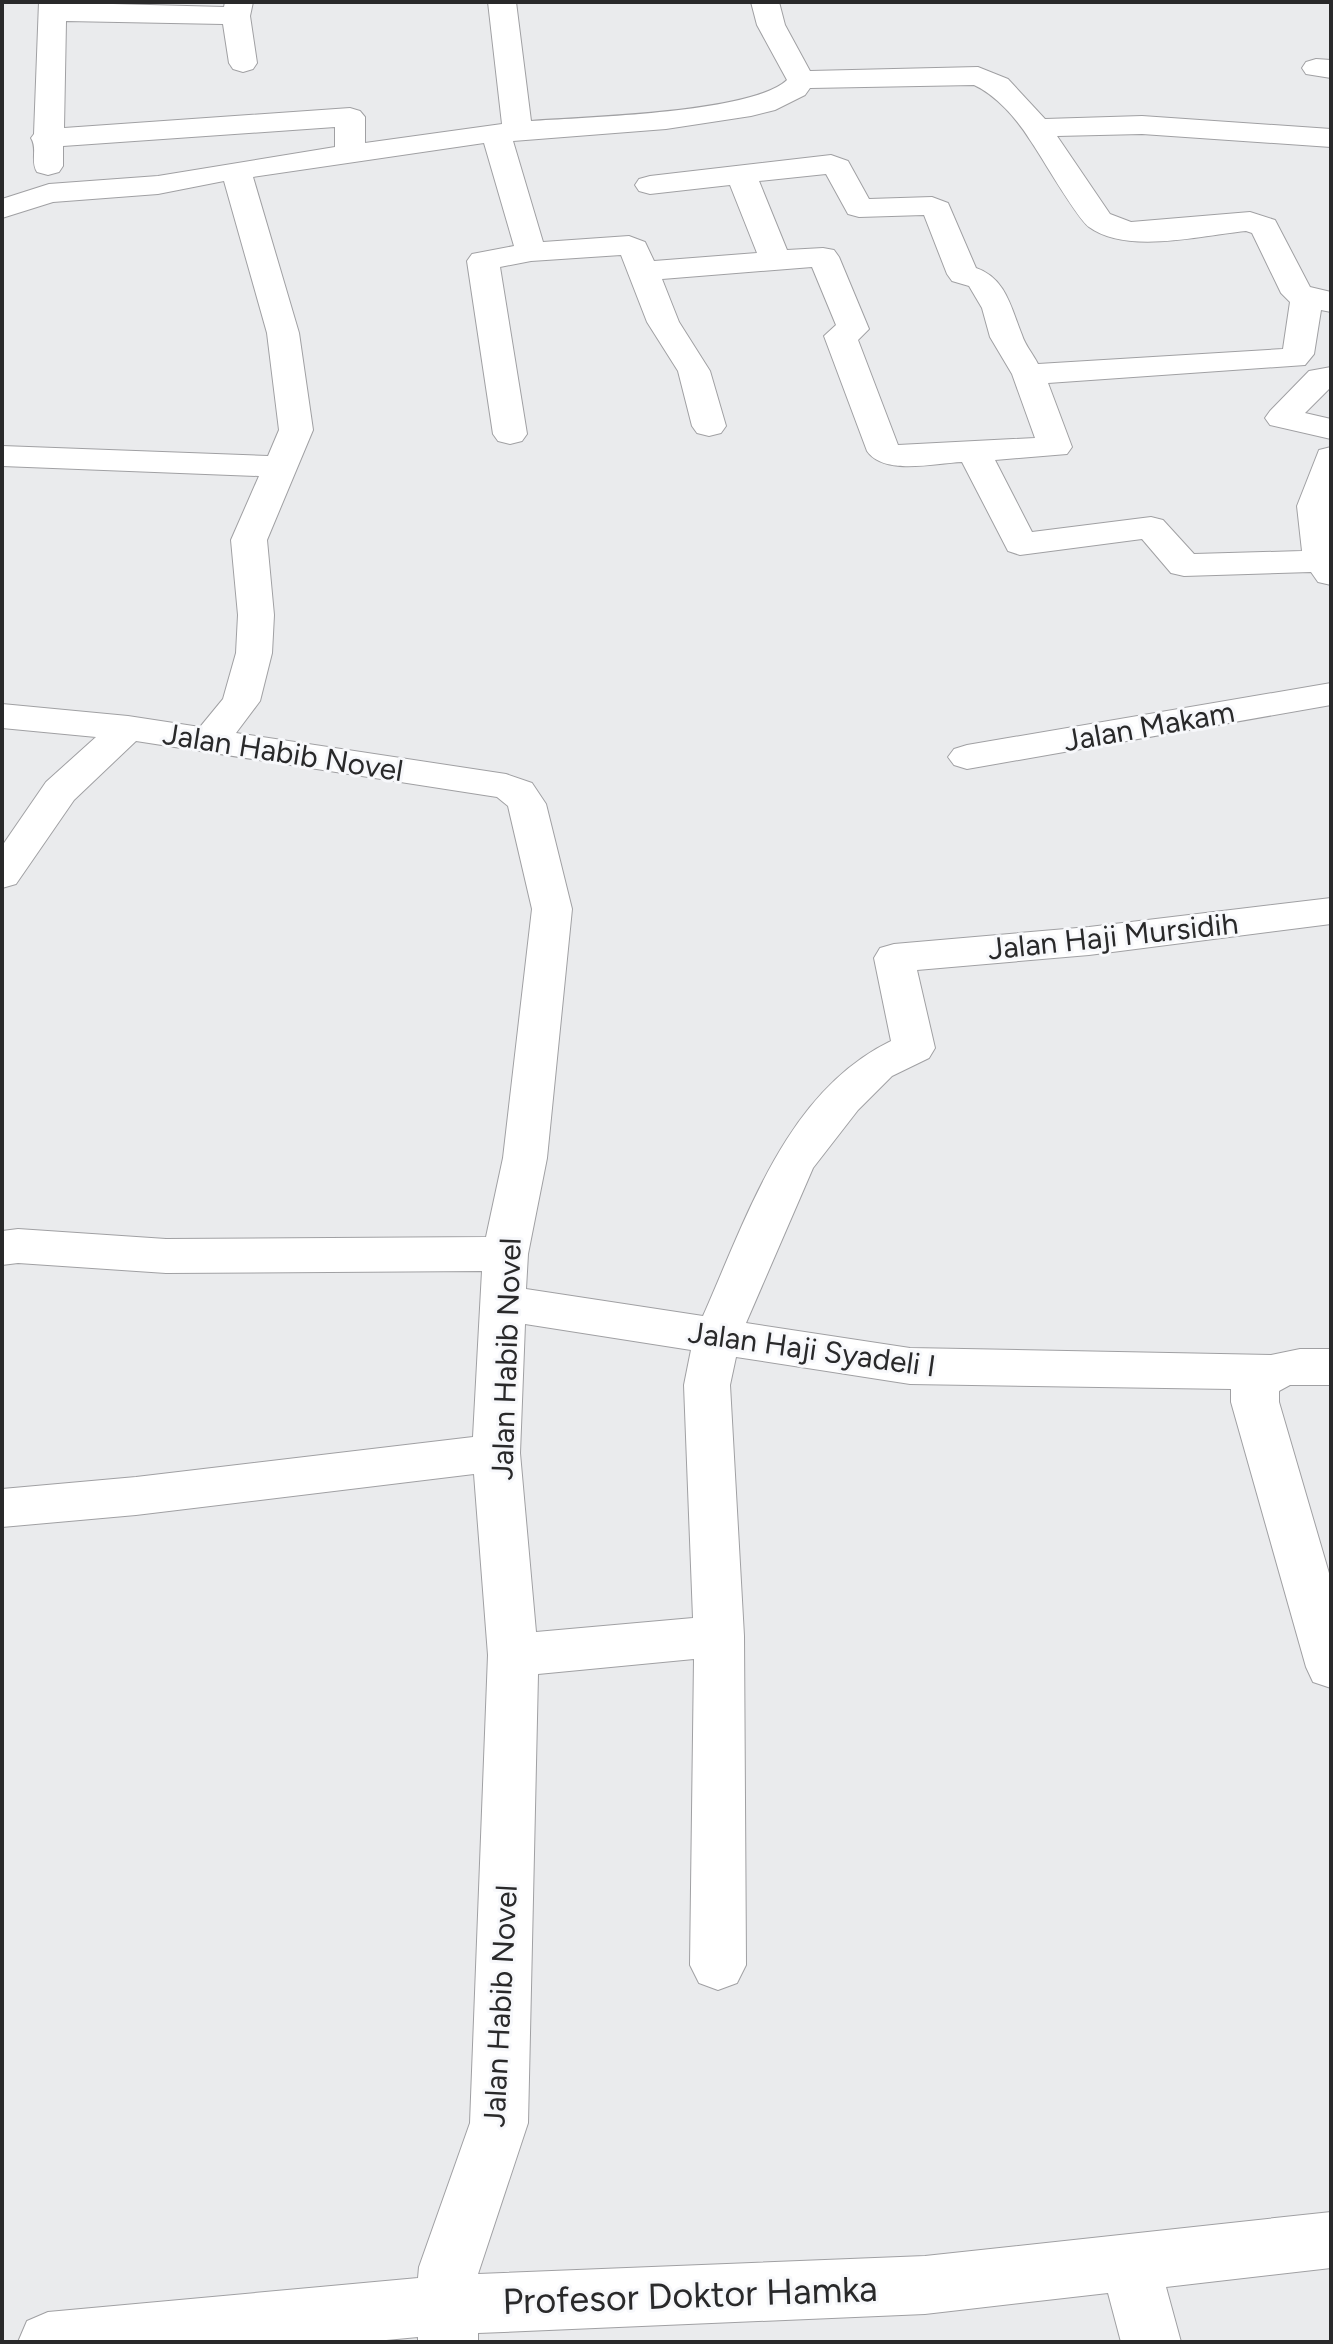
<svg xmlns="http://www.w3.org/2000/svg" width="1333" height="2344" font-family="Figtree,sans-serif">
  <rect width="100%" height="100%" fill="#eaebed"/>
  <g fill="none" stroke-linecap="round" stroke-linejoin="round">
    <defs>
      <g id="street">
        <path d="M39,2l185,5 1,-5h28l-3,14 7,47 -4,6 -10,3 -10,-3 -4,-6 -6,-39 -157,-3 -2,107 286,-20 10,3 5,6v26l137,-19 -14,-122h28l15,119c54,-4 221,-8 256,-41l-30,-55 -6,-23h28l6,23 25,46 168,-4 30,12 37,40 97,-3 189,13v18l-189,-13 -85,2 53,78 21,8 119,-10 25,8 35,67 21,5v20l-10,-2 -7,44 -9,11 -257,18 24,64 -5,7 -72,6 37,72 119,-15 12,3 31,34 108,-3 -5,-45 22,-56 12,-3v138l-13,-3 -7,-10 -127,4 -13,-3 -29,-34 -122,16 -12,-4 -46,-89c-26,1 -78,14 -95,-11l-43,-115 12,-11 -24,-58 -150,12 17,43 31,49 16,55 -5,7 -12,3 -12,-3 -5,-7 -14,-55 -31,-49 -26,-67 -90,6 -31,6 27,167 -5,7 -12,3 -12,-3 -5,-7 -26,-173 5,-7 42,-8 -30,-103 -231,34 46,156 14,97 -46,110 7,75 -2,38 -12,48 -24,32 270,41 26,9 14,21 26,105 -25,249 -19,96 -2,35 177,27c44,-99 83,-224 188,-275l-17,-83 6,-10 14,-4 195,-17 242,-29v26l-242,31 -172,15 18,78 -6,10 -37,18 -34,34 -45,58 -67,155 164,25 361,7 29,-6h31v36h-41l-11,6v11l52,178v108l-18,-6 -7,-15 -75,-265v-13l-321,-5 -174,-27 -6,28 14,251 2,329 -9,18 -19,7 -19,-7 -9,-18 4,-306 -156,15 -10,449 -50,151 447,-18 406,-44v56l-165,19 15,55h-60l-13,-49 -183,21 -447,19v9h-60v-5l-53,5h-347l9,-21 21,-9 370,-34 1,-11 51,-144 18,-468 -14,-181 -338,41 -134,12v-38l134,-12 337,-40 9,-166 -316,2 -148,-10 -16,2v-34l16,-2 148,10 320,-2 17,-79 29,-249 -24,-103 -11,-9 -361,-56 -62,59 -58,84 -14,4v-42l44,-64 50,-45 -94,-9v-24l126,12 72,11 23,-28 13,-46 2,-38 -7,-75 28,-64 -257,-10v-20l266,10 11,-26 -12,-97 -43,-152 -66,13 -105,8 -51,16v-19l47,-15 109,-8 177,-29v-20l-272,19v20l-4,6 -11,3 -11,-3c-7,-11 1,-23 -6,-34l3,-4zM974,85c22,10 43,34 56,55 12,17 46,77 59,87 38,28 114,8 157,4l6,2 29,60 9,9 -7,47 -245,15c-5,-10 -13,-19 -16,-29 -11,-27 -16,-57 -46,-67l-28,-65 -16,-6 -63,2 -21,-38 -17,-6 -181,21 -11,3 -4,6 4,6 11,3 80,-9 27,68 -103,8 -9,-19 -16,-6 -86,6 -30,-101 153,-12 85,-13 24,-6 30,-15 5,-7zM826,174l22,40 11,3 65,-2 23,59 5,7 17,5 13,22 8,29 22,37 23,64 -137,7 -40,-105 11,-11 -30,-72 -5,-7 -11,-2 -36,2 -28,-69zM525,1324l166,26 -7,35 9,233 -157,14 -16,-179z"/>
        <path d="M1316,59l15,1v18l-25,-4 -4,-6 4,-6z"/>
        <path d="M1331,367v20l-26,26 26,6v20l-61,-14 -5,-7 5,-7 39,-40z"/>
        <path d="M1331,683v22l-364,64 -13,-4 -6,-8 6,-8 13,-4z"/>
      </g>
    </defs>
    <use href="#street" stroke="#a0a0a3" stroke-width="2"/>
    <use href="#street" fill="#fff" fill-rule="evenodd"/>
  </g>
  <g text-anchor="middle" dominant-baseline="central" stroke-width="6" stroke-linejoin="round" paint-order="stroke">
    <g font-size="30" fill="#29292a" stroke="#f7f8fb">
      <text transform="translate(1149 726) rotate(-10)">Jalan Makam</text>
      <text transform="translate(283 752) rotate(9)">Jalan Habib Novel</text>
      <text transform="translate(1113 936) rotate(-6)">Jalan Haji Mursidih</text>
      <text transform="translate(812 1349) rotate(8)">Jalan Haji Syadeli I</text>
      <text transform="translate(506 1359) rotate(-88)">Jalan Habib Novel</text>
      <text transform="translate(500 2006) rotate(-87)">Jalan Habib Novel</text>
    </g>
    <g font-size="36" fill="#29292a" stroke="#f7f8fb">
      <text transform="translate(690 2295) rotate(-2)">Profesor Doktor Hamka</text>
    </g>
  </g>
  <rect width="1333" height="2344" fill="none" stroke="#29292a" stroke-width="8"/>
</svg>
